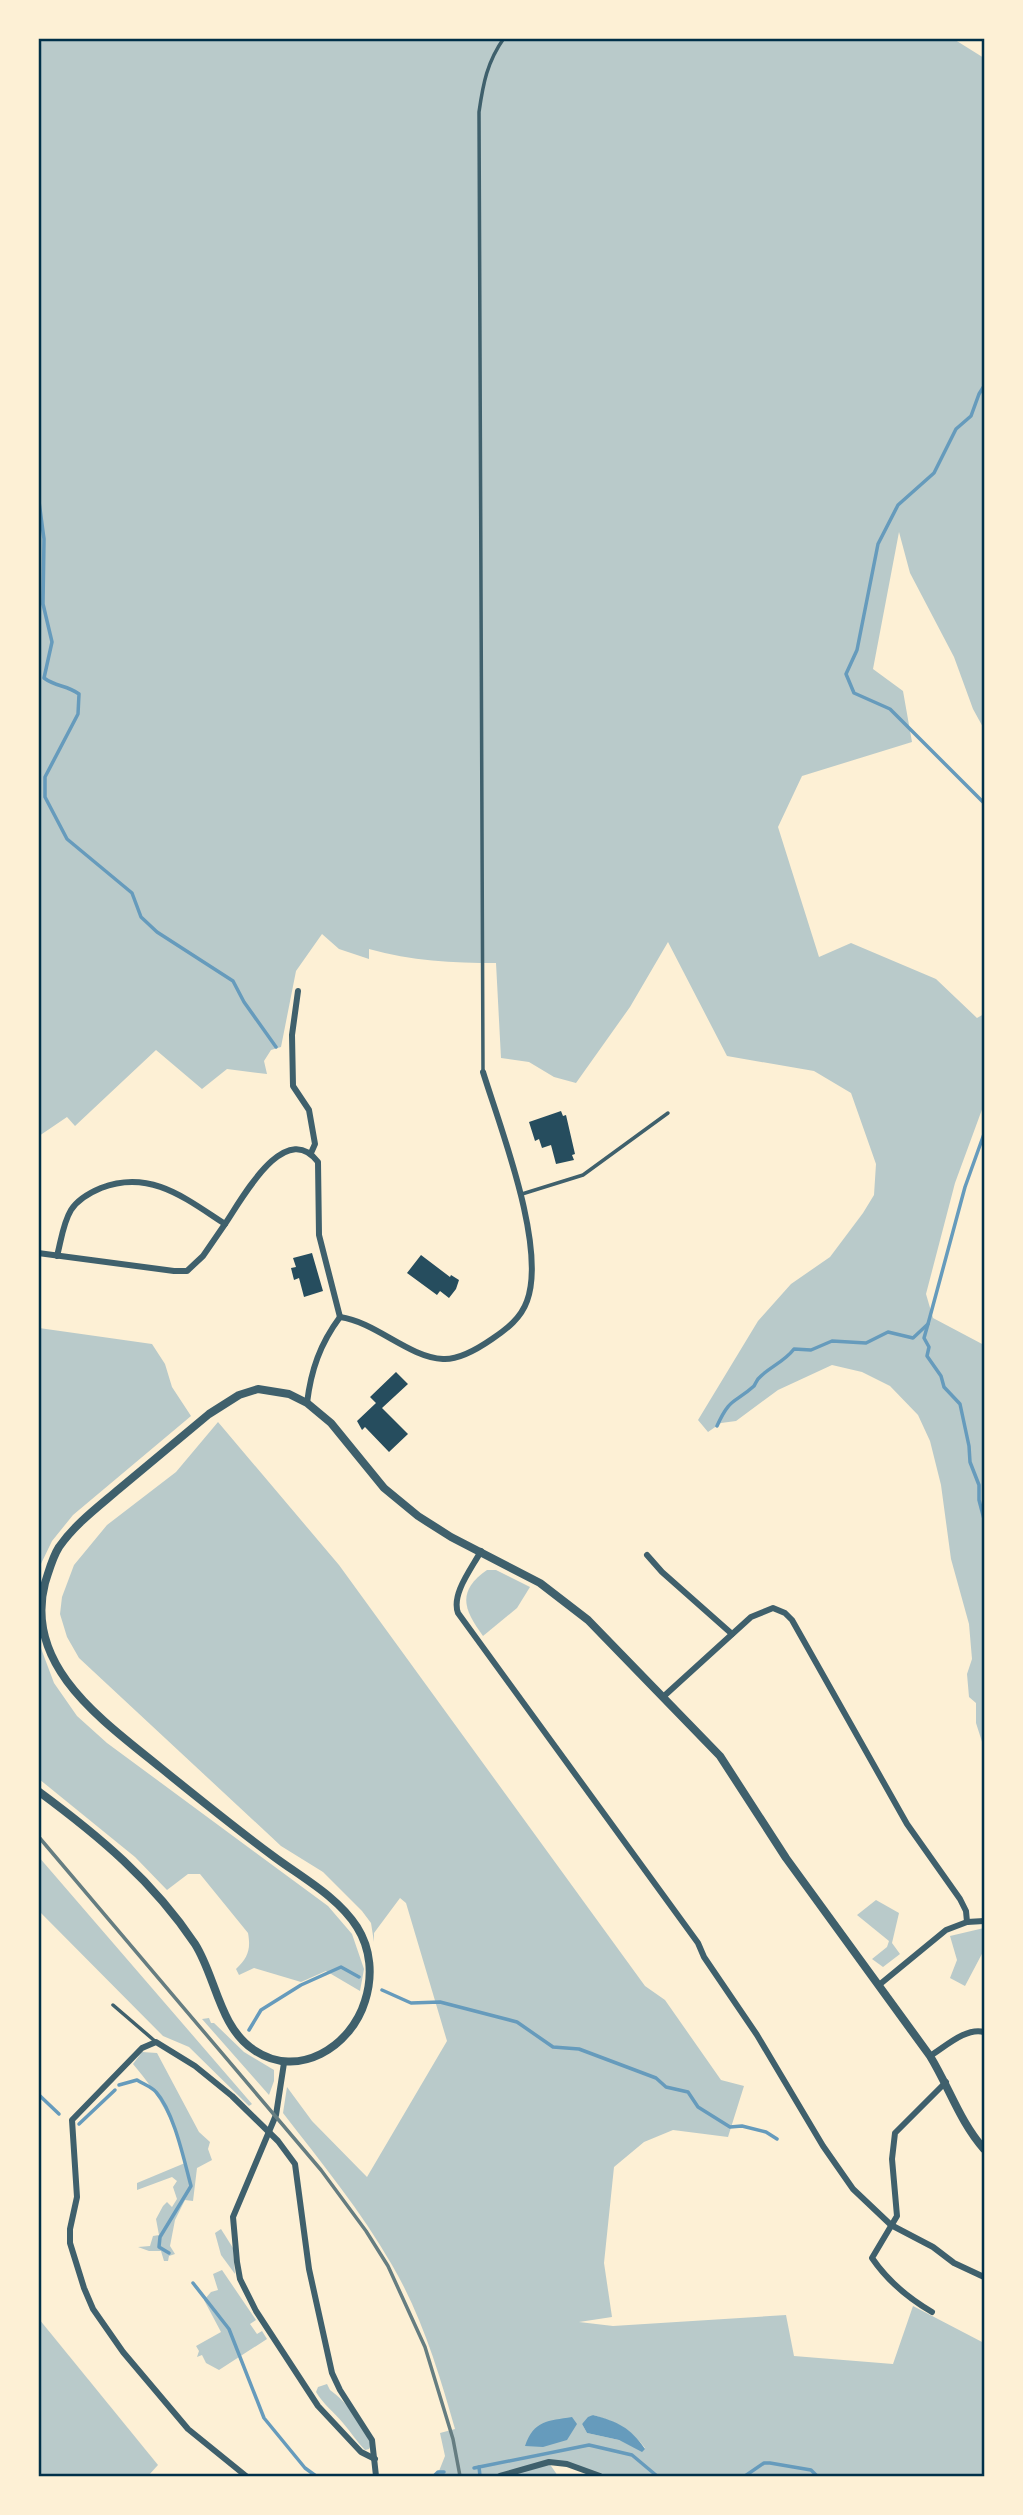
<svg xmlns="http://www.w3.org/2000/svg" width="1023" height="2515" font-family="Karla,sans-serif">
  <rect width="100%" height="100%" fill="#fdf0d5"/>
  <g fill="#b9caca" fill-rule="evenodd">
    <path d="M952,38l32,20v671l-11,-20 -19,-52 -44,-84 -11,-41 -26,137 30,22 9,51 -110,34 -24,51 41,130 32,-14 85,36 41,39 7,-4v90l-29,79 -29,111 7,24 51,27v403l-8,-25v-20l-7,-6 -2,-23 5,-15 -3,-35 -18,-65 -10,-74 -11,-44 -12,-26 -28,-29 -28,-14 -30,-7 -54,25 -42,31 -15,2 -13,9 -10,-12 60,-99 33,-37 39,-27 33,-44 11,-18 2,-31 -25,-71 -37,-22 -87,-15 -59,-114 -38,65 -54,76 -22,-6 -25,-15 -28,-4 -5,-95c-43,0 -85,-2 -127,-14v10l-30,-10 -17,-15 -26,37 -15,76 -10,3 -7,11 3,13 -40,-5 -25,20 -46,-39 -81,76 -8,-9 -28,19v-1097z"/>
    <path d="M39,1328l113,16 13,20 7,23 19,29 -118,99 -21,26 -13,27z"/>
    <path d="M218,1422l121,143 306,421 20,14 56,80 23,6 -16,51 -55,-7 -29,12 -30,25 -10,96 8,54 -33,5 34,4 173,-11 8,41 99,8 20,-58 71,37v133h-384l-33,-12 -18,-1 9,13h-121l8,-20 -5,-23 15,-4c-16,-56 -33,-113 -63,-164 -31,-54 -71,-103 -109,-152l4,-26 25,34 55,56 80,-136 -41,-138 -6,-5 -26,35v9l-3,-19 -9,-12 -39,-39 -42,-26 -202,-188 -12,-21 -7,-23 2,-17 12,-32 33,-40 69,-53zM593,2415c23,7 38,14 52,33l-3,3 -23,-11 -32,-7 -5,-9z"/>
    <path d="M487,1570h9l34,17 -13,21 -34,28c-20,-27 -26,-45 4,-66z"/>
    <path d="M39,1643l15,40 23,33 30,27 221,163 24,28 12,35 -4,22 -34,-20 -25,11 -47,-14 -15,7 -3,-6c12,-11 15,-20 12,-36l-48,-59h-12l-21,16 -32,-33 -96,-78z"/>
    <path d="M38,1856l214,248 -3,2 -60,-59 -26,-11 -124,-125z"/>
    <path d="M876,1900l23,13 -7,30 8,11 -17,13 -11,-8 15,-12 2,-6 -32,-26z"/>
    <path d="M984,1928v22l-19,36 -15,-8 7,-18 -7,-24z"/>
    <path d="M209,2018l2,5h3l30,29 30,18v11l-5,14 -67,-76z"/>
    <path d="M142,2052l15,1 42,79 11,10 -2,7 4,11 -15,8 -4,33 -8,-1 -10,20 -5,26 5,8 -6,2 -1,5h-4l-3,-10h-12l-11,-4 12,-1 3,-10 6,-1 -3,-16 7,-13 4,-4 5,5 5,-8 -4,-12 4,-6 -5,-4 -35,13v-7l48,-20c-10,-40 -25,-67 -52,-99z"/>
    <path d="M221,2229l12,19 2,26 -14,-19 -6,-22z"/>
    <path d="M222,2270l34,50 -6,4 7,10 5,-3 5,8 -48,31 -13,-7 -4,-8 -5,2 2,-6 -3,-5 25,-14 -17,-32 7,-8 7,-2 -5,-16z"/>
    <path d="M39,2319l119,146 -10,11h-109z"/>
    <path d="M327,2384l3,6c17,12 33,35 41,55l-2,4 -4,1c-8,-8 -14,-18 -22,-27 -9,-11 -20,-19 -27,-31l2,-5z"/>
  </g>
  <g fill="#669bbc">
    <path d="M593,2415c25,7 37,12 52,34l-3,3 -23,-12 -32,-7 -5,-9 6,-7z"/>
    <path d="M572,2417l5,7 -10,16 -24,7 -18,-1c9,-26 23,-25 47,-29z"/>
  </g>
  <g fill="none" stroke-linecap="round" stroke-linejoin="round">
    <g stroke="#669bbc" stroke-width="3.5">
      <path d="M984,386l-5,8 -8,22 -15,13 -22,44 -36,32 -20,39 -21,106 -11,24 8,19 36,16 94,94"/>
      <path d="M38,494l6,45 -1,65 9,38 -8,36c12,9 23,7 35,16l-1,20 -33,63v20l22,42 65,54 9,24 16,15 76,49 11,21 32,45"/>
      <path d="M928,1324l-4,14 5,9 -2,9 14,20 3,11 16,17 9,42 1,16 9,23v15l5,19"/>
      <path d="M717,1426c13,-29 17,-22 37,-40 2,-3 3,-7 6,-9 11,-11 24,-15 34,-28l17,1 21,-9 34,2 22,-11 25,6 15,-14 37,-137 19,-53"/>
      <path d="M382,1990l29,13 29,-1 77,20 36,25 26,2 77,29 10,9 22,5 10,15 32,20 12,-1 24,6 11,7"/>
      <path d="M249,2030l12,-20 40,-25 40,-18 18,10"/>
      <path d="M119,2085l18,-5c6,4 15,7 19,12 18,20 28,68 35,94l-31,51 -1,10 10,6"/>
      <path d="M38,2094l21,20"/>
      <path d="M79,2124l36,-34"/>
      <path d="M193,2283l36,46 35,89 41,50 11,8"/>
      <path d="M479,2467l110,-22 43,10 25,21"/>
      <path d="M474,2468l5,-1 1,9"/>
      <path d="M434,2476l4,-4h6"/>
      <path d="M745,2476l19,-13h6l41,7 6,6"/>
    </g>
  </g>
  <g fill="#264d5e">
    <path d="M561,1111l2,5 3,-1 9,39 -3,1 2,5 -18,4 -5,-19 -9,3 -3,-9 -4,2 -6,-19z"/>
    <path d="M312,1253l11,38 -19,6 -5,-19 -5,2 -3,-12 5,-1 -3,-9z"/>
    <path d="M421,1255l29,22 1,-2 8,5 -3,9 -7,9 -9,-7 -3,4 -30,-22z"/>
    <path d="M396,1372l12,12 -26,24 26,26 -19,18 -24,-25 -3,3 -5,-9 19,-18 -6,-6z"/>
  </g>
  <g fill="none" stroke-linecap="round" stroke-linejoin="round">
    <g stroke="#3f606c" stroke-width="3.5">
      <path d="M483,1072l-4,-960c4,-28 8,-50 25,-74"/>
      <path d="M522,1194l61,-19 85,-62"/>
      <path d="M113,2005l43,37"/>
    </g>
    <g stroke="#3f606c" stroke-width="6">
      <path d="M298,991l-6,44 1,51 16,24 6,34 -4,9"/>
      <path d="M38,1253l136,18h13l16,-15 22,-32"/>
      <path d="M57,1256c4,-15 6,-33 14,-46 7,-11 18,-17 30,-22 49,-19 84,10 124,36 17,-25 60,-106 93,-62l1,73 21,82"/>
      <path d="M340,1317c36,5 68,40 103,42 17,1 36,-11 49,-20 15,-10 29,-21 35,-38 20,-54 -27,-174 -44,-229"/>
      <path d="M307,1403c4,-33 13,-59 33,-86"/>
      <path d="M481,1551c-9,17 -30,43 -23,62l240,330 6,14 53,78 66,111 30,43 38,36 42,22 21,16 30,14"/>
      <path d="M647,1555l15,17 70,62"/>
      <path d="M663,1697l88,-80 22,-9 12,5 7,7 115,204 53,75 6,12 1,11"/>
      <path d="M879,1985l67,-55 21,-8 17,-1"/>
      <path d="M930,2056c15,-9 36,-29 54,-24"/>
      <path d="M284,2063l-8,52 -43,102 4,45 3,17 16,32 62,95 43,46 14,7"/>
      <path d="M932,2312c-24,-14 -45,-32 -60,-54l25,-42 -5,-57 3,-26 51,-51"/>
      <path d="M246,2476l-58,-47 -65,-77 -30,-43 -9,-21 -14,-45v-14l7,-32 -5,-77 70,-72 14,-6 39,24 37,30 46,45 17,23 14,105 23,104 8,17 32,50 4,36"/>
      <path d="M500,2476l49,-14 18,2 33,12"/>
    </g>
    <path stroke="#3f606c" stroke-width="8" d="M38,1791c61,45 115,90 157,153 21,33 24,83 59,106 44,30 97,-3 111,-49 8,-25 6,-52 -8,-74 -20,-31 -56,-50 -84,-71 -38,-28 -75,-58 -112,-88 -56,-46 -138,-101 -116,-185 4,-12 7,-25 14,-36 16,-23 39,-40 60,-58 30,-25 60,-50 90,-75l30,-19 19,-6 31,5 18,9 24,20 53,65 34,28 33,21 89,46 48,37 132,136 66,102 144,198c19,31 30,66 54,93"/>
    <path stroke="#657d81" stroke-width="3.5" d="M38,1836l283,334 45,61 22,35 37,81 28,92 7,37"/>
  </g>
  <rect width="1023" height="2515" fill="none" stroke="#fdf0d5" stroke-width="80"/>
  <rect x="40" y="40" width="943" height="2435" fill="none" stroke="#003049" stroke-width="2.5"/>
</svg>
